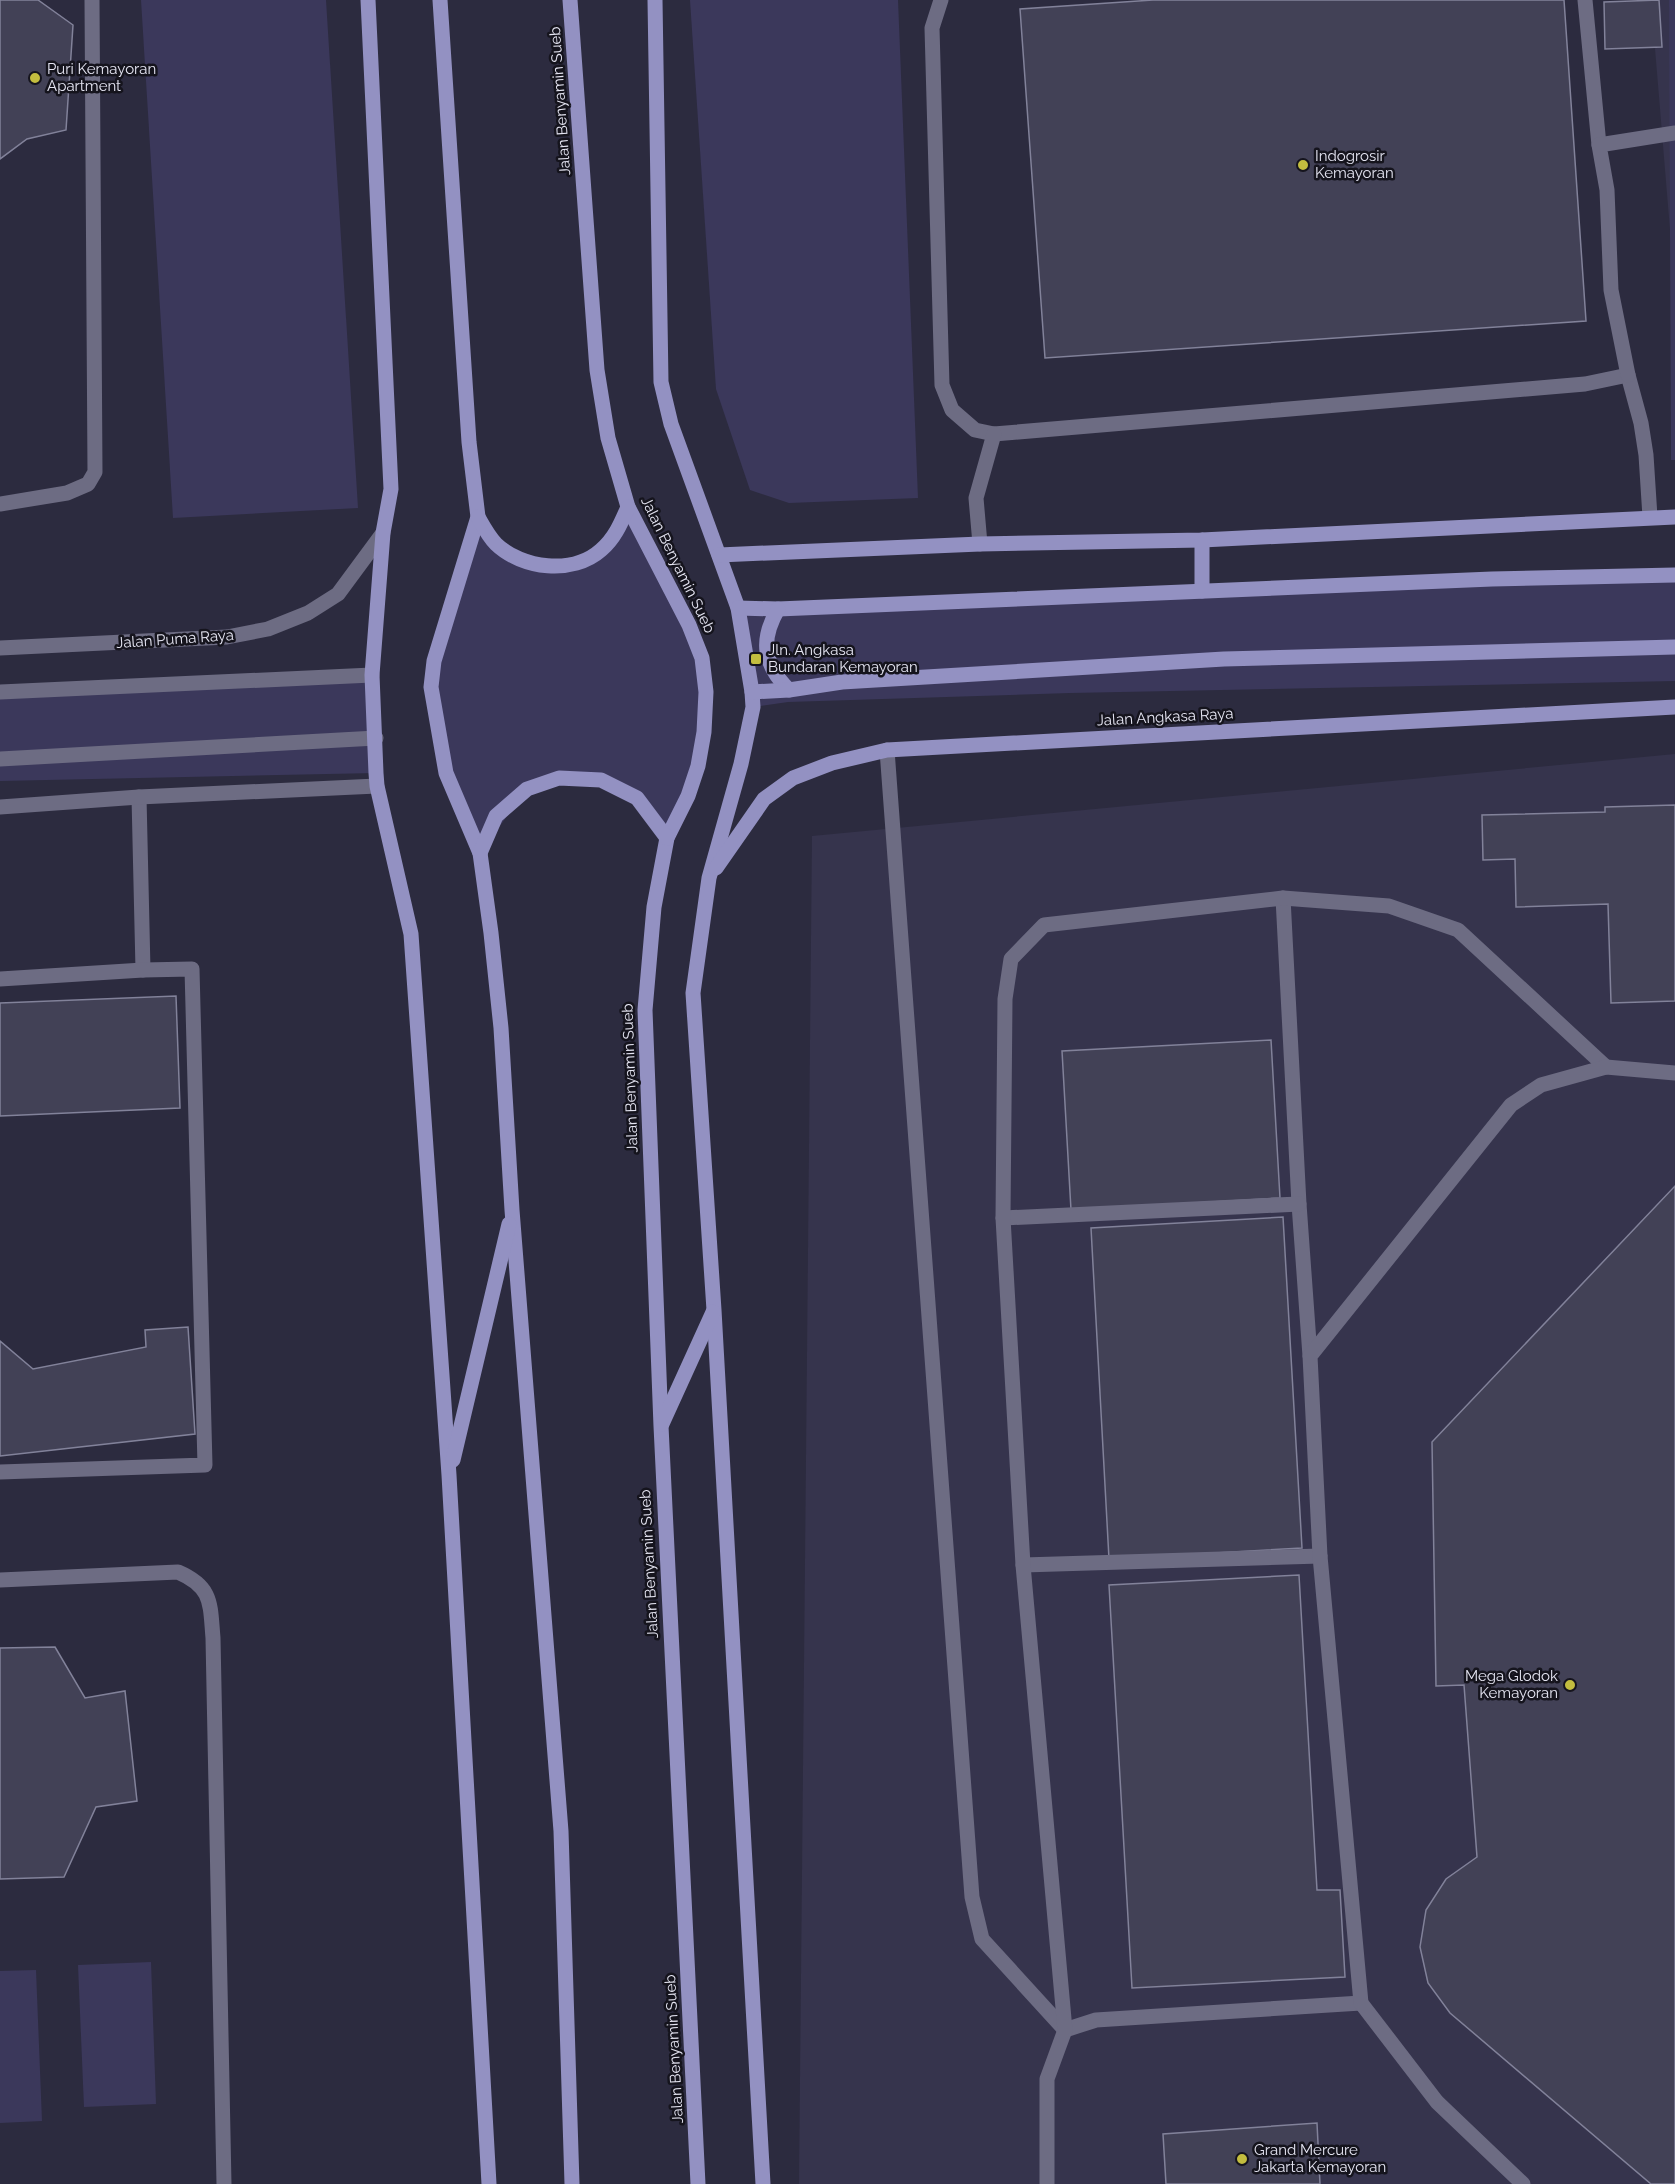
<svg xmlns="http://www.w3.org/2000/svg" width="1675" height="2184" font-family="Raleway,sans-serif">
  <rect width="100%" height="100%" fill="#2c2b3f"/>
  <g fill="#36344d">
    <path d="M1651,0h24v290z"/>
    <path d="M1675,754v1430h-876l13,-1348z"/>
  </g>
  <g fill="#3b385b">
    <path d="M141,0h185l32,508 -185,10z"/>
    <path d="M690,0h208l20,498 -129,5 -39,-13 -34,-101z"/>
    <path d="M1669,0h6v460h-4z"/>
    <path d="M628,507l74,149 2,76 -37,106 -30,-40 -36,-18 -74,9 -47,64 -34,-80 -15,-86 47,-170 17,26 56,24 49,-16z"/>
    <path d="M1675,576v105l-605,12 -282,9 -35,5 -15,-99z"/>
    <path d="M372,675l4,98 -376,8v-88z"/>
    <path d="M151,1962l5,142 -72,3 -6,-142z"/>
    <path d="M36,1970l6,151 -42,2v-152z"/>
  </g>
  <g fill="#424156" stroke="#82829a" stroke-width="1.5">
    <path d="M0,0h38l35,25 -7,105 -39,9 -27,20z"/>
    <path d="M1153,0h411l22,321 -541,37 -25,-349z"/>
    <path d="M1659,0l3,47 -57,2 -1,-47z"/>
    <path d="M1675,805v196l-64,2 -3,-99 -92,3 -1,-48 -32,1 -1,-45 123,-3v-5z"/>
    <path d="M176,996l4,112 -180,8v-113z"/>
    <path d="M1271,1040l9,158 -209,12 -9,-159z"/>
    <path d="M1675,1186v998h-24l-201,-171 -22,-30 -8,-36 6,-37 20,-31 31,-22 -13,-172 -28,1 -4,-244z"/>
    <path d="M1283,1217l19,331 -193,11 -18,-331z"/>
    <path d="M188,1327l7,107 -195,22v-115l33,28 113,-22 -1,-17z"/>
    <path d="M1299,1575l18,315h23l5,87 -213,11 -23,-403z"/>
    <path d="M55,1647l30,51 40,-7 12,110 -41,6 -32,70 -64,2v-231z"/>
    <path d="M1317,2123l3,61h-154l-3,-50z"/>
  </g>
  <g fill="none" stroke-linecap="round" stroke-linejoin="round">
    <g stroke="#6d6c83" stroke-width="15">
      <path d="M941,0l-9,28 10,357 10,25 23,20 19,4 591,-50 43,-9 13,48 5,32 4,62"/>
      <path d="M1585,0l14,145"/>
      <path d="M1628,375l-17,-85 -4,-100 -8,-45 76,-12"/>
      <path d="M0,504l67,-11 21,-9 7,-12 -3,-472"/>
      <path d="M980,544l-4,-46 18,-64"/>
      <path d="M0,648l227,-11 41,-8 40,-16 30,-19 45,-61"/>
      <path d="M0,692l372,-17"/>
      <path d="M887,750l85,1147 10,42 83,91"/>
      <path d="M0,759l376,-21"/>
      <path d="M139,797l4,173"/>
      <path d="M0,807l139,-10 238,-11"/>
      <path d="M1283,898l16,306 11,152"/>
      <path d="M0,979l143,-9 49,-1 13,496 -205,7"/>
      <path d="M1003,1218l296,-14"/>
      <path d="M1023,1565l297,-9"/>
      <path d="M0,1580l178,-8c35,15 32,32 35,66l11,546"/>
      <path d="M1065,2030l31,-10 265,-17"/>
      <path d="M1047,2184v-105l18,-49 -42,-465 -20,-347 2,-219 6,-40 33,-34 239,-27 106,8 69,24 148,137"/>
      <path d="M1523,2184l-86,-82 -76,-99 -41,-447 -10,-200 201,-251 30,-20 65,-18 69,6"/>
    </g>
    <g stroke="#9391c2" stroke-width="15">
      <path d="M368,0l23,489 -8,44 -11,142 4,98 1,13 34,148 38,541 40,709"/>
      <path d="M440,0l29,442 9,75 -44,144 -3,26 15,86 34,80 11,80 10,95 11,182 49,621 11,353"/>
      <path d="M570,0l27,370 11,68 20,69 61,118 13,33 4,34 -2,40 -6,34 -10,30 -21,42 -13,69 -9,103 16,416 37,758"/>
      <path d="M655,0l6,382 10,42 67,184 14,84 1,15 -12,57 -32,114 -16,115 21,317 49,874"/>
      <path d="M478,517c5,9 11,20 18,27 26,25 77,31 105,6 14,-12 20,-27 27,-43"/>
      <path d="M719,555l261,-11 222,-4 473,-23"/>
      <path d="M1202,591v-51"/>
      <path d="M738,608l40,1 714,-30 183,-4"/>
      <path d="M778,609c-18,31 -15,55 11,81"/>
      <path d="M752,692l37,-2 53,-8 382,-23 451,-12"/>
      <path d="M480,853l16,-37 31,-27 32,-11 42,2 36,18 30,40"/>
      <path d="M716,868l48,-69 29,-21 39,-15 55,-13 788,-43"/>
      <path d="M662,1424l51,-112"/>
      <path d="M453,1460l56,-236"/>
    </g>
  </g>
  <g fill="#c3bd3f" stroke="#15141d" stroke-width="2">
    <circle cx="35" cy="78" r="6"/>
    <circle cx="1303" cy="165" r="6"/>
    <rect x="750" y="653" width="12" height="12" rx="3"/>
    <circle cx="1570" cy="1685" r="6"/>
    <circle cx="1242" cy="2159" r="6"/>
  </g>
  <g text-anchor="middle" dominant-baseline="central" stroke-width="5" stroke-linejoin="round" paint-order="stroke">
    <g font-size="15" fill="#e5e5f2" stroke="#15141d" text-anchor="start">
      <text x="47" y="69">Puri Kemayoran<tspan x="47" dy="17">Apartment</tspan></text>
      <text x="1315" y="156">Indogrosir<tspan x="1315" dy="17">Kemayoran</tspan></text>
      <text x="768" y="650">Jln. Angkasa<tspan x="768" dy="17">Bundaran Kemayoran</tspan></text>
      <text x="1558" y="1676" text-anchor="end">Mega Glodok<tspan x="1558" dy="17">Kemayoran</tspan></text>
      <text x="1254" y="2150">Grand Mercure<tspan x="1254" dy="17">Jakarta Kemayoran</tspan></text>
    </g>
    <g font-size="15" fill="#e5e5f2" stroke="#15141d">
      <text transform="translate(560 101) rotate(-94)">Jalan Benyamin Sueb</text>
      <text transform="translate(678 565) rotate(64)">Jalan Benyamin Sueb</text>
      <text transform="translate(175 639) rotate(-4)">Jalan Puma Raya</text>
      <text transform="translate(1165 717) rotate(-3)">Jalan Angkasa Raya</text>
      <text transform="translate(630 1078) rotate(-92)">Jalan Benyamin Sueb</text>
      <text transform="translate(649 1564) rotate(-93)">Jalan Benyamin Sueb</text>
      <text transform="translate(674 2049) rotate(-93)">Jalan Benyamin Sueb</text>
    </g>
  </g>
</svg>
